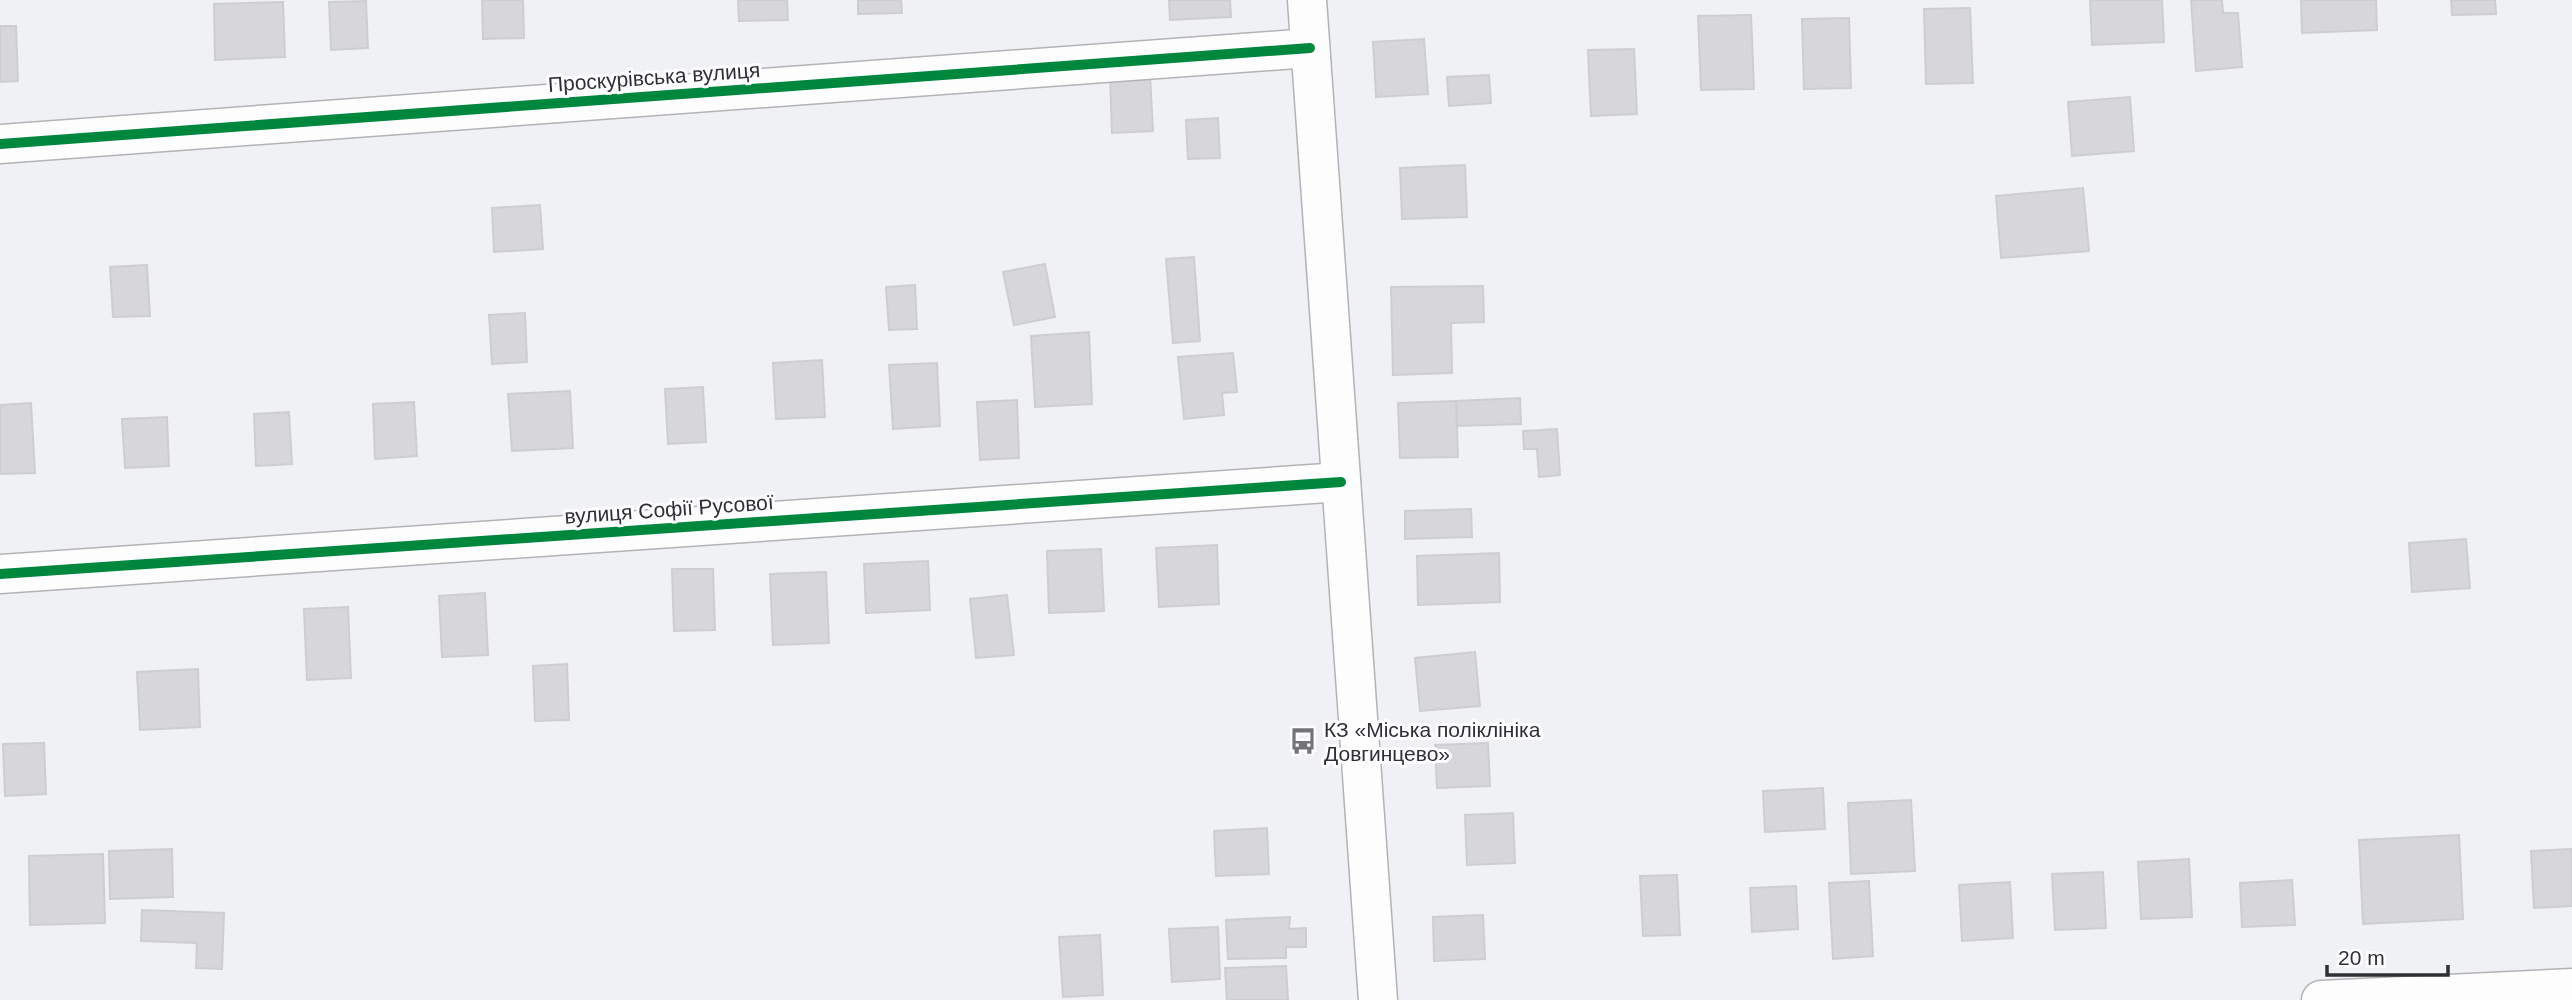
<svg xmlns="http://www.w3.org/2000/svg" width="2572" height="1000" font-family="Arial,sans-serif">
  <rect width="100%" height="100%" fill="#f0f1f5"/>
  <g fill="#d7d7da" stroke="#cdced1" stroke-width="2">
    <path d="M482,0h41l1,38 -41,1z"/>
    <path d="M738,0h49l1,20 -49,1z"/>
    <path d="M858,0h43l1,13 -44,1z"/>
    <path d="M1169,0h61l1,17 -61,3z"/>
    <path d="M2090,0h72l2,42 -72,3z"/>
    <path d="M2191,0h31l1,13h15l4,54 -46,4z"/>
    <path d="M2301,0h75l1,30 -75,3z"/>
    <path d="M2451,0h44l1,14 -44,1z"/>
    <path d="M366,1l2,47 -37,2 -2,-48z"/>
    <path d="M283,2l2,55 -70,3 -1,-56z"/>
    <path d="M1970,8l3,75 -47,1 -2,-75z"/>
    <path d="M1751,15l3,74 -53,1 -3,-74z"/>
    <path d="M1849,18l2,70 -47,1 -2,-70z"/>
    <path d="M0,26h16l2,55 -18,1z"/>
    <path d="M1424,39l4,55 -52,3 -3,-55z"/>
    <path d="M1634,49l3,65 -46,2 -3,-66z"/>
    <path d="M1150,75l3,56 -41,2 -2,-57z"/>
    <path d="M1489,75l2,28 -42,3 -2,-29z"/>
    <path d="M2130,97l4,54 -62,5 -4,-54z"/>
    <path d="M1218,118l2,40 -32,1 -2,-39z"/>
    <path d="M1465,165l2,52 -65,2 -2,-51z"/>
    <path d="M2083,188l6,63 -88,7 -5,-62z"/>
    <path d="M540,205l3,44 -49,3 -2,-44z"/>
    <path d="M1194,257l6,84 -27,2 -7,-84z"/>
    <path d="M1045,264l10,53 -41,8 -11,-53z"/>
    <path d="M147,265l3,51 -37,1 -3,-50z"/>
    <path d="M915,285l2,44 -28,1 -3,-43z"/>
    <path d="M1483,286l1,36 -33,1 1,50 -59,2 -2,-88z"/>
    <path d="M525,313l2,49 -35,2 -3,-49z"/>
    <path d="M1089,332l3,72 -57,3 -4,-71z"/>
    <path d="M1233,353l4,39 -15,1 2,22 -40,4 -6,-62z"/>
    <path d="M822,360l3,57 -49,2 -3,-56z"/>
    <path d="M937,363l3,63 -47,3 -4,-64z"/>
    <path d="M703,387l3,55 -38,2 -3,-55z"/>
    <path d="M570,391l3,57 -61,3 -4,-57z"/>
    <path d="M1520,398l1,26 -64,2 -1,-25z"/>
    <path d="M1017,400l2,58 -39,2 -3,-58z"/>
    <path d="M1456,401l2,56 -58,1 -2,-55z"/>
    <path d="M414,402l3,54 -42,3 -2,-55z"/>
    <path d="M31,403l4,70 -35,1v-69z"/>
    <path d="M289,412l3,52 -36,2 -2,-52z"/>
    <path d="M167,417l2,49 -44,2 -3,-49z"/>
    <path d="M1557,429l3,46 -21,2 -2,-28h-13l-1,-18z"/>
    <path d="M1471,509l1,28 -67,2v-28z"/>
    <path d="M2466,539l4,49 -58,4 -3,-49z"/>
    <path d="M1217,545l2,59 -60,3 -3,-59z"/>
    <path d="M1101,549l3,62 -55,2 -2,-62z"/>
    <path d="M1499,553l1,49 -82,3 -1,-49z"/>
    <path d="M928,561l2,49 -64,3 -2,-49z"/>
    <path d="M672,569h41l2,61 -41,1z"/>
    <path d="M826,572l3,71 -56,2 -3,-71z"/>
    <path d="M485,593l3,62 -46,2 -3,-61z"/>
    <path d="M1007,595l7,60 -38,3 -6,-59z"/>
    <path d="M348,607l3,71 -44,2 -3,-71z"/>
    <path d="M1475,652l5,54 -60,5 -5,-53z"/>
    <path d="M567,664l2,56 -34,1 -2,-55z"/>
    <path d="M198,669l2,58 -60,3 -3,-58z"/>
    <path d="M44,743l2,51 -41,2 -2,-52z"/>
    <path d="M1488,743l2,43 -53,2 -2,-43z"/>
    <path d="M1823,788l2,41 -60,3 -2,-41z"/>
    <path d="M1911,800l4,71 -64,3 -3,-71z"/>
    <path d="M1513,813l2,50 -48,2 -2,-50z"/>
    <path d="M1267,828l2,46 -53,2 -2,-45z"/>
    <path d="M2459,835l4,84 -100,5 -4,-84z"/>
    <path d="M172,849l1,48 -63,2 -1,-48z"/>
    <path d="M2572,849v57l-38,2 -3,-57z"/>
    <path d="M103,854l2,69 -75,2 -1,-69z"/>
    <path d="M2189,859l3,58 -51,2 -3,-57z"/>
    <path d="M2103,872l3,56 -51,2 -3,-56z"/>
    <path d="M1677,875l3,60 -37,1 -3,-60z"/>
    <path d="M2292,880l3,45 -53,2 -2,-44z"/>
    <path d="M1869,881l4,75 -40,3 -4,-76z"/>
    <path d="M2010,882l3,56 -51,3 -3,-56z"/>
    <path d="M1796,886l2,43 -46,3 -2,-44z"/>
    <path d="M142,910l82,3 -2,56 -26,-1 1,-25 -56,-2z"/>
    <path d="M1483,915l2,44 -51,2 -1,-44z"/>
    <path d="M1290,917l-1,12 17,-1v19h-20v11l-58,1 -2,-39z"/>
    <path d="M1218,927l2,52 -48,3 -3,-53z"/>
    <path d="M1100,935l3,60 -40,2 -4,-60z"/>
    <path d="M1286,966l2,34h-61l-2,-32z"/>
  </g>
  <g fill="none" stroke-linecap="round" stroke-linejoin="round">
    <defs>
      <g id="street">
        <path d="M0,144l1310,-96"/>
        <path d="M0,574l1341,-92"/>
      </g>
      <g id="secondary">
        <path d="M1307,0l71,1000"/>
        <path d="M2321,1000l251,-12"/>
      </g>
    </defs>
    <use href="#street" stroke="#b2b3b6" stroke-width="41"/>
    <use href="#secondary" stroke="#b2b3b6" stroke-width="41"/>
    <use href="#street" stroke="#fdfdfe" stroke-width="38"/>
    <use href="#secondary" stroke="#fdfdfe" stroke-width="38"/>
    <defs>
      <g id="cycleway">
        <path d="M0,144l1310,-96"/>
        <path d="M0,574l1341,-92"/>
      </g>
    </defs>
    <use href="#cycleway" stroke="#fdfdff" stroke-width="15"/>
    <use href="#cycleway" stroke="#00873e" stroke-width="10"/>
  </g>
  <defs>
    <symbol id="bus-bare" viewBox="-9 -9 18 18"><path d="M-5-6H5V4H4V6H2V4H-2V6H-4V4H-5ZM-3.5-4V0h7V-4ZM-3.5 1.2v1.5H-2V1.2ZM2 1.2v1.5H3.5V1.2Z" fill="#737476" stroke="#fdfdff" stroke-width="2.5" paint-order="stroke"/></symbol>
  </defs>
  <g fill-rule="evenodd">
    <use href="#bus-bare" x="1284" y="722" width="38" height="38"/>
  </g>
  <g text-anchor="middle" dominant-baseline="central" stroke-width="6" stroke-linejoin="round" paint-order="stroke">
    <g font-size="21" fill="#2f3032" stroke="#fdfdff">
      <text transform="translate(654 77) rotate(-4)">Проскурівська вулиця</text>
      <text transform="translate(669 509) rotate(-4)">вулиця Софії Русової</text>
    </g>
    <g font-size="21" fill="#2f3032" stroke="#fdfdff" text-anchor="start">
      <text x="1324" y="729">КЗ «Міська поліклініка<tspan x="1324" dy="24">Довгинцево»</tspan></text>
    </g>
  </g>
  <path d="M2327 965v10h121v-10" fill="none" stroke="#2f3032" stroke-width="3.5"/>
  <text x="2338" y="965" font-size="21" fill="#2f3032" stroke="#fdfdff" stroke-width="5" paint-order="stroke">20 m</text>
</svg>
